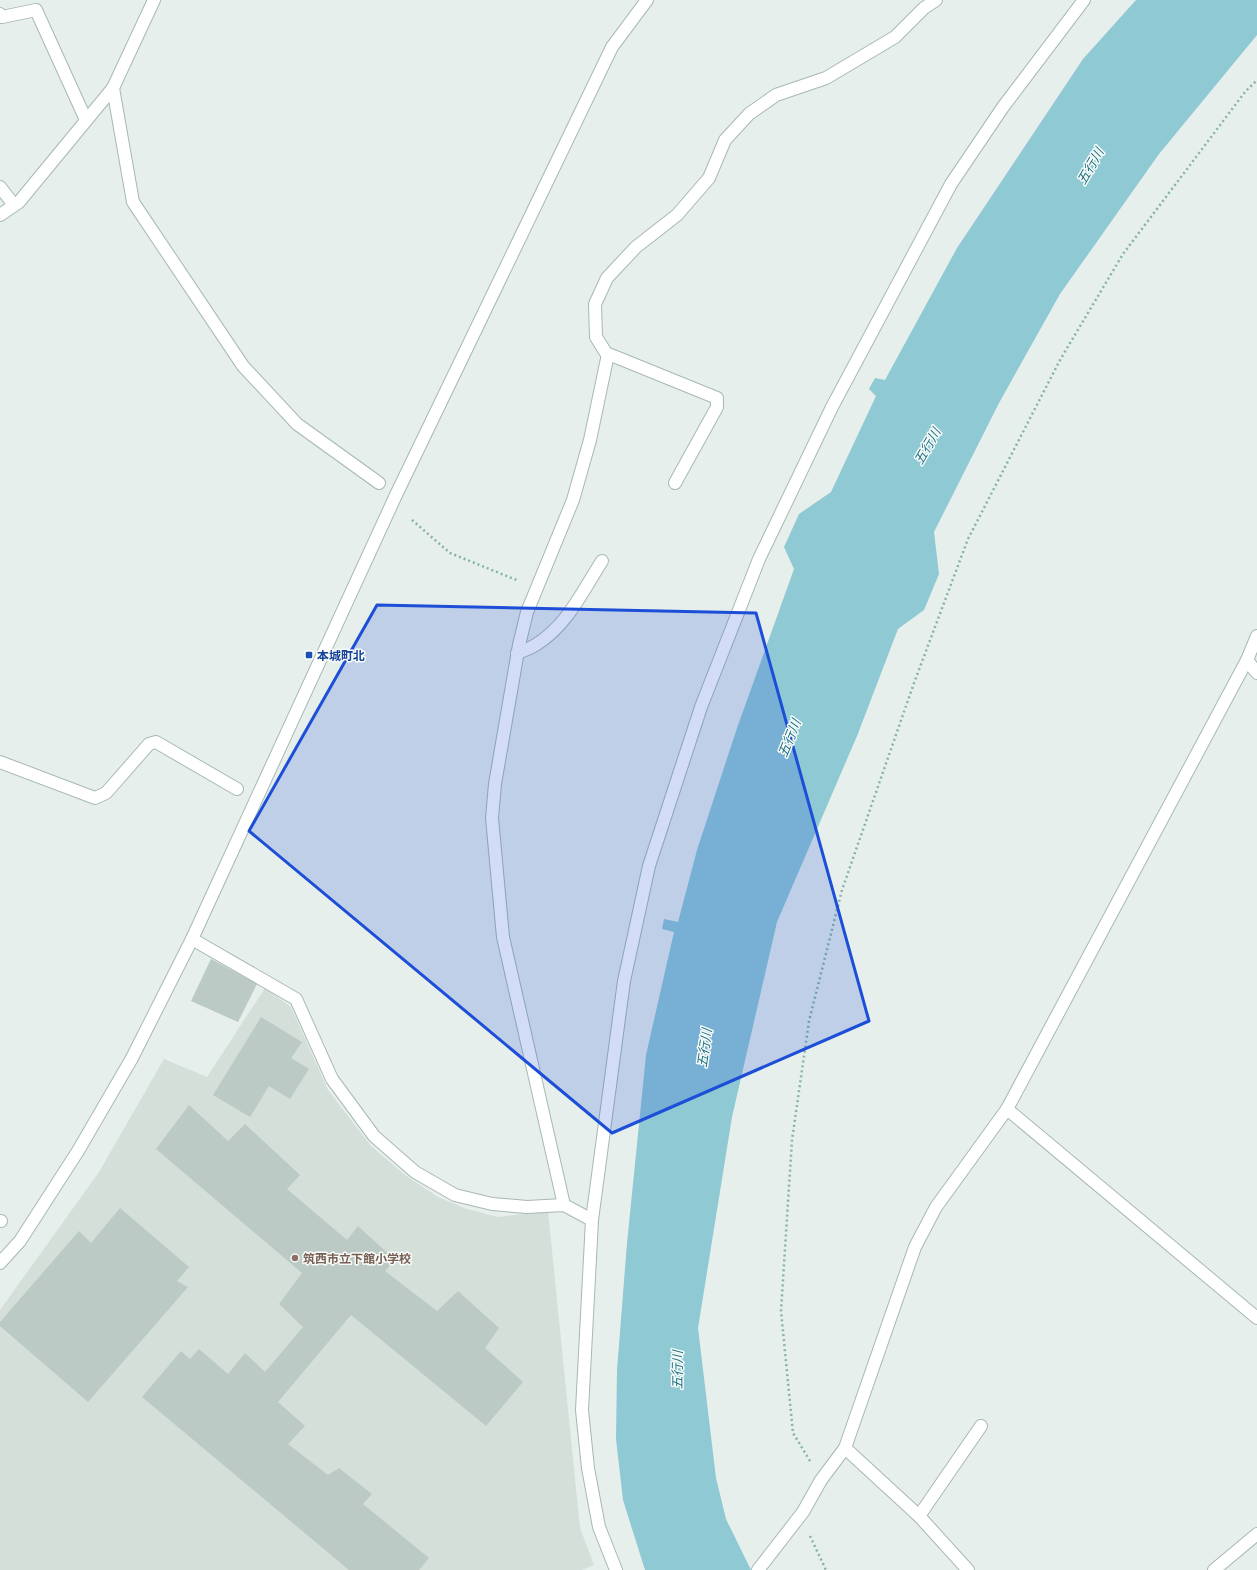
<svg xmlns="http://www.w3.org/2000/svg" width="1257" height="1570" font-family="Ubuntu,'Noto Sans JP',sans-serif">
  <rect width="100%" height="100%" fill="#e6efeb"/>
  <path fill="#d4dfda" d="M265,988l26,19 37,83 43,56 34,29 33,22 29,12 31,8 50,-6 32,317 14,37 -12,5h-582v-260l99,-138 65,-113 43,18z"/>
  <path fill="#8ec9d4" d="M1136,0h121v35l-98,119 -99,140 -61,109 -65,129 5,42 -15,36 -26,19 -41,107 -80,186 -45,195 -34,211 18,150 10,41 25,51h-106l-22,-70 -7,-61 1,-69 10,-127 19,-188 28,-123 -12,-3 2,-10 14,3 19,-72 40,-122 57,-159 -10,-22 15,-33 32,-22 45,-96 -7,-7 6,-11 10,2 72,-132 126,-189z"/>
  <g fill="#bbcac4">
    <path d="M211,959l46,25 -19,38 -47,-21z"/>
    <path d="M261,1017l41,25 -11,16 18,11 -19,30 -21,-13 -19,31 -37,-22z"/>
    <path d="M189,1105l39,36 17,-17 55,51 -13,14 60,51 11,-14 37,34 -10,11 52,40 21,-20 41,37 -14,20 38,34 -37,44 -135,-111 -73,87 27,24 -17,18 40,31 11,-7 33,26 -9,10 66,54 -10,12h-70l-207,-173 39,-46 9,8 9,-10 29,25 17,-21 20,19 38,-45 -24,-23 23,-31 -146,-124z"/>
    <path d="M120,1208l69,59 -12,14 11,6 -100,115 -88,-76v-4l79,-91 12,12z"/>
  </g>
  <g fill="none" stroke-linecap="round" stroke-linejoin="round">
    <defs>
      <g id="service">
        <path d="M517,653c6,-2 14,-5 20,-9 31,-20 45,-52 65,-83"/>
        <path d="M592,1220l32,-239 25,-115 52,-159 58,-148 73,-152 119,-223 52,-77 81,-107"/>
      </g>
      <g id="minor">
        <path d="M0,14l2,3 34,-7 50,110"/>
        <path d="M113,88l20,114 110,164 54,58 82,59"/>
        <path d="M0,187l14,18"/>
        <path d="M0,215l19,-13 94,-114 41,-88"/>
        <path d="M675,483l42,-76v-9l-111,-45 -10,-16 -1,-33 12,-26 29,-31 41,-32 32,-37 16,-38 24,-26 27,-19 50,-17 69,-41 29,-29 12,-8"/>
        <path d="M1247,660l10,13"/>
        <path d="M0,762l95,36 11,-5 43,-49 7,-2 81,47"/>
        <path d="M192,939l104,60 36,80 42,57 41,36 40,23 37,9 35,3 37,-2 28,15 -10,190 6,58 11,59 17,43"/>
        <path d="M1007,1109l250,209"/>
        <path d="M564,1205l-61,-268 -11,-119 3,-34 24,-139 8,-33 46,-112 17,-60 18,-86"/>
        <path d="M0,1221h1"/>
        <path d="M845,1448l74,68 49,54"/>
        <path d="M919,1516l62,-90"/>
        <path d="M758,1570l45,-58 18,-32 24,-32 70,-201 21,-40 71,-98 240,-449 10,-24"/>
        <path d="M1214,1570l43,-36"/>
      </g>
      <path id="tertiary" d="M0,1263l20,-22 58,-90 54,-93 60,-119 204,-444 216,-448 35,-47"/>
    </defs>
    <use href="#service" stroke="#a8b8b2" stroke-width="14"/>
    <use href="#minor" stroke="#a8b8b2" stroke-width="14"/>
    <use href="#tertiary" stroke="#a8b8b2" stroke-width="14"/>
    <g stroke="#86b3a5" stroke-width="2.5" stroke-dasharray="2 3" stroke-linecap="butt">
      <path d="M412,520l38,33 69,28"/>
      <path d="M810,1461l-17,-28 -12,-122 11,-171 17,-119 33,-131 72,-207 54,-144 92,-179 63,-106 122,-162 12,-12"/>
      <path d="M810,1536l16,34"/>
    </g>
    <use href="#service" stroke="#fff" stroke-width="12"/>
    <use href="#minor" stroke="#fff" stroke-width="12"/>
    <use href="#tertiary" stroke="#fff" stroke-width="12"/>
  </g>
  <path fill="#1d4ed8" fill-opacity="0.2" stroke="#1d4ed8" stroke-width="3" stroke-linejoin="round" d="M377,605l379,8 113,408 -257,112 -363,-302z"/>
  <rect fill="#1a4fb4" stroke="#f7fbf9" stroke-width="1.5" x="305" y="651" width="8" height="8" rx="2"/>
  <circle fill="#8d6e63" stroke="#f7fbf9" stroke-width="1.5" cx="295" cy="1258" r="4"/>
  <g text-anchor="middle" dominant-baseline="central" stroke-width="3" stroke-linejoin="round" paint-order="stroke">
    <g font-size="12" font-weight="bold" fill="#164399" stroke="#f7fbf9" text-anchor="start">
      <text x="317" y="655">本城町北</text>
    </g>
    <g font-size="12" font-weight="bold" fill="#785e54" stroke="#f7fbf9" text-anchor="start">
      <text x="303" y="1258">筑西市立下館小学校</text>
    </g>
    <g font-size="13" font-style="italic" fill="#1c6f80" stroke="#f7fbf9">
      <text transform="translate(1090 166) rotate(-60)">五行川</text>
      <text transform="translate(927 446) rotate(-60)">五行川</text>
      <text transform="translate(789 738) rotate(-68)">五行川</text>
      <text transform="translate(704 1048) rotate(-82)">五行川</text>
      <text transform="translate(677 1370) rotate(-90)">五行川</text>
    </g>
  </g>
</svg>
